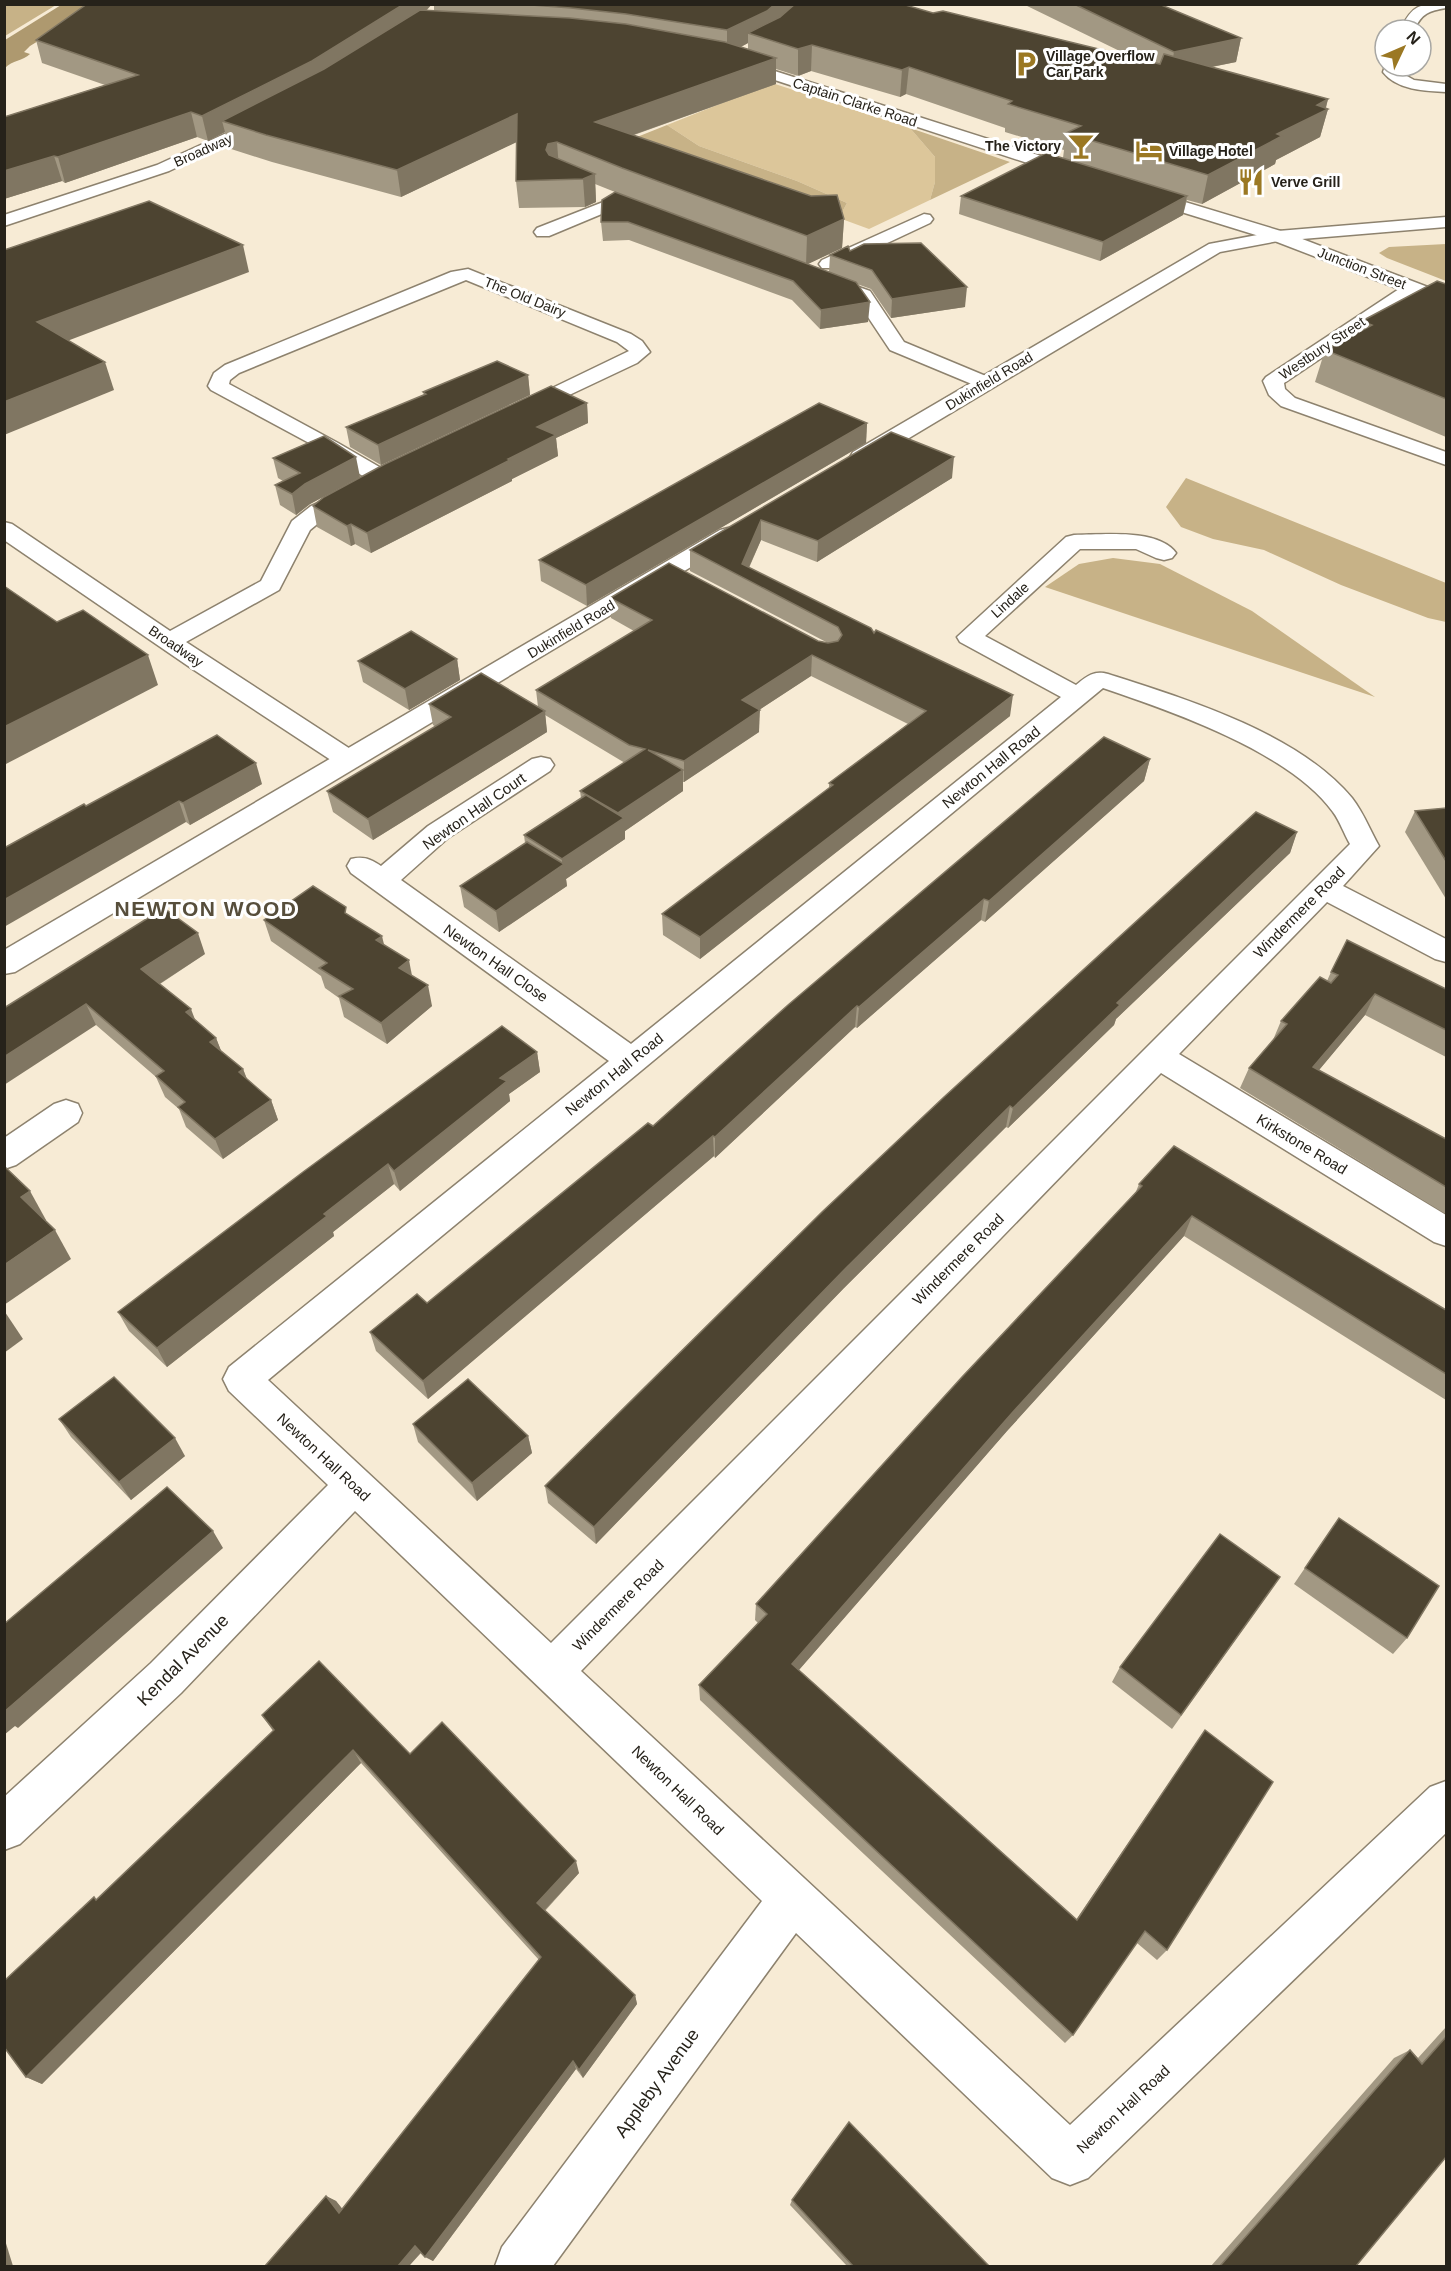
<svg xmlns="http://www.w3.org/2000/svg" width="1451" height="2271" font-family="Helvetica,sans-serif">
  <rect width="100%" height="100%" fill="#f7ebd5"/>
  <path fill="#dcc69a" d="M772,83l138,45 25,29v25l-5,18 -61,29 -30,-11 8,-15 -50,-22 -98,-35 -32,-21z"/>
  <g fill="#c7b287">
    <path d="M5,4h51v1l-51,31z"/>
    <path d="M667,125l32,21 98,35 50,22 -8,15 -212,-77z"/>
    <path d="M910,128l100,34 -80,38 5,-18v-25z"/>
    <path d="M1446,244v37l-59,-23 -8,-5 10,-6z"/>
    <path d="M1186,478l260,105v39l-18,-4 -87,-33 -77,-35 -51,-11 -32,-12 -15,-20z"/>
    <path d="M1113,558l47,6 92,47 123,86 -330,-110 34,-23z"/>
  </g>
  <path fill="#ae996f" d="M61,5h36l-67,41 -6,6 6,2c-7,7 -18,6 -25,14v-28z"/>
  <g fill="none" stroke-linecap="round" stroke-linejoin="round">
    <defs>
      <g id="minor">
        <path d="M1446,4v4c-17,3 -24,5 -32,22h-14c13,-26 19,-26 46,-26z"/>
        <path d="M734,58l348,111 2,4 -8,5 -6,-1 -341,-112 -2,-3z"/>
        <path d="M1385,66h14l-1,5 16,9 32,4v8c-21,-1 -49,-2 -63,-20z"/>
        <path d="M266,115l8,5 -2,3 -103,48 -165,55v-11l153,-50z"/>
        <path d="M1142,189l142,43 162,62v12l-31,-11 -131,88 1,6 10,9 151,54v13l-165,-59 -12,-11 -6,-14 3,-4 133,-88 -127,-49 -136,-42 -2,-4 2,-4z"/>
        <path d="M616,197l34,11 3,4 -3,4 -6,1 -28,-9 -67,28h-12l-3,-4 3,-4z"/>
        <path d="M924,214l6,1 3,4 -3,4 -96,45h-12l-3,-4 3,-4z"/>
        <path d="M468,269l163,65 11,7 8,11 -13,11 -108,51 -7,2 -7,-2 -3,-4 3,-4 114,-55 -12,-9 -151,-62 -227,93 -9,7 -1,4 109,59 50,29 3,5 -3,5 -8,2 -8,-2 -48,-31 -113,-61 -3,-4 6,-13 11,-8 226,-93z"/>
        <path d="M833,278l37,13 34,51 89,37 3,4 -3,4h-14l-89,-37 -34,-51 -30,-11 -2,-4 2,-4z"/>
        <path d="M355,486l8,2 3,5 -3,5 -36,18 -17,14 -31,60 -93,52 172,112 4,6 -4,6 -9,2 -9,-2 -149,-98 -187,-128v-18l8,2 158,107 91,-50 31,-60 19,-15z"/>
        <path d="M1074,535c27,0 84,-7 102,18l-4,5 -8,2 -8,-2 -20,-9h-56l-95,87 91,49c11,-9 18,-15 32,-11 78,25 190,59 244,124 11,14 18,32 27,48l-36,40 103,53v23l-11,-3 -108,-57 -148,152 267,161v31l-12,-4 -273,-169 -580,598 489,454 360,-338 16,-6v52l-358,345 -18,7 -18,-7 -256,-245 -243,333h-58l7,-19 260,-346 -407,-390 -174,182 -161,151 -16,6v-53l147,-134 177,-178 -99,-94 -6,-12 6,-12 380,-306 -258,-188 -4,-7 4,-7c13,-3 19,0 30,7l47,-40 104,-67 9,-2 9,2 4,6 -4,6 -102,67 -47,42 230,164 430,-347 -101,-55 -3,-5 109,-100zM1103,688c68,23 187,64 230,124 7,9 11,22 17,32l-799,799 -283,-263z"/>
        <path d="M66,1100l12,4 4,9 -4,9 -62,43 -12,4v-31l50,-34z"/>
      </g>
      <g id="major">
        <path d="M1446,217v10l-168,14 -58,11 -351,210 -8,1 -8,-1 -3,-5 3,-5 356,-208 69,-13z"/>
        <path d="M728,528l8,2 3,5 -3,5 -721,432 -11,2v-24l716,-420z"/>
      </g>
    </defs>
    <use href="#minor" stroke="#8d826e" stroke-width="3"/>
    <use href="#major" stroke="#8d826e" stroke-width="3"/>
    <use href="#minor" fill="#fff" fill-rule="evenodd"/>
    <use href="#major" fill="#fff" fill-rule="evenodd"/>
  </g>
  <g fill="#a29883" fill-rule="evenodd">
    <path d="M432,4l-5,6h7v-6h468l31,9 201,45 -111,-54h136l82,34 -5,24 -24,5 116,32 -2,9 2,1 -8,28 -44,23 -1,4 -73,40 -15,-4 -4,15 -83,46 -141,-47 2,-18 102,-38 1,-8 -59,-18v-4l-99,-34 -6,3 -89,-26 -13,5 -22,-7v15l-142,51 210,84 -2,29 -35,16 22,8 1,-17 20,-4 115,56 -74,11 -20,-29 -14,-5 11,38 -48,7 -28,-29 -163,-60 -26,1 -2,-19 14,-30 -20,-8 1,18 -11,5 -66,1 -3,-27v-39l-115,55 -129,-35 -44,-14 -3,-16 -17,9 -11,-4 -132,46 -3,-2 -58,18v-82l101,-32 -63,-22 -6,-23zM748,43v6l-7,-2z"/>
    <path d="M1446,284v153l-131,-55 10,-32 34,-19 3,-10z"/>
    <path d="M528,375l2,20 -149,70 -31,-18 -4,-20 78,-32 -1,-3z"/>
    <path d="M587,403l1,20 -32,15 2,18 -46,23v2l-141,72 -16,-9 -4,2 -34,-19 -4,-21z"/>
    <path d="M867,423l-1,20 -279,163 -46,-25 -2,-21z"/>
    <path d="M891,432l61,46 -135,84 -56,-22 -12,28 125,65 136,83 -310,243 -37,-24 -1,-21 167,-126v-5l79,-59 -97,-48 -52,34v22l-75,50h-1v9l-58,40v8l-59,40 1,7 -68,46 -35,-25 -4,-21 65,-43 -1,-8 57,-37 -1,-7 45,-28 -80,-48 2,17 -174,108 -40,-28 -6,-21 109,-64 -3,-2 -4,-21 109,3 -2,-17 98,-59 -23,-13 -1,-20 218,45 -138,-72v-21z"/>
    <path d="M273,458l87,19 -50,27 -14,11 -16,-10 -5,-20 8,-4 -5,-3z"/>
    <path d="M457,659l3,21 -51,30 -46,-28 -5,-21z"/>
    <path d="M1150,759l-6,22 -159,141 -4,-2 -124,108 -2,-1 -140,131 -1,-2 -286,243 -52,-48 -6,-19 57,-29 226,-177z"/>
    <path d="M262,784l-72,41 -4,-3 -100,-16z"/>
    <path d="M1446,808v91l-41,-67 10,-21z"/>
    <path d="M1297,832l-7,21 -174,166 -2,6 -106,103 -2,-1 -162,161 -248,256 -48,-41 -3,-17z"/>
    <path d="M348,915l36,30 28,31 20,30 -45,38 -43,-27 -5,-19 -14,-10 -4,-12 -50,-35 -7,-21z"/>
    <path d="M205,954l-45,30 35,36 21,18 5,13 22,18 4,10 24,21 7,20 -55,39 -37,-32 -7,-18 -14,-12 -9,-20 -60,-52 -92,-17z"/>
    <path d="M1331,972l115,17v68l-81,-42 -46,55 127,69v75l-206,-126 9,-20 24,-28 8,-19 46,-40z"/>
    <path d="M537,1052l3,20 -31,22 1,7 -110,90 -6,-7 -61,48 1,4 -167,131 -38,-36 -11,-19z"/>
    <path d="M1139,1184l307,126v90l-262,-164 -177,195 -208,239 277,250 129,-190 -38,220 -10,10 -20,-17 -64,92 -8,8 -365,-343 -1,-15 59,-62 -3,-3 1,-16 379,-410z"/>
    <path d="M59,1419l126,37 -54,44 -60,-63z"/>
    <path d="M413,1424l115,12 4,17 -55,48 -59,-59z"/>
    <path d="M1339,1518l68,120 -14,16 -99,-70z"/>
    <path d="M1280,1577l-108,152 -60,-47 8,-15z"/>
    <path d="M262,1715l148,39 169,119 -34,38 90,84 2,9 -54,74 -7,-9 -143,192 -12,-8 -12,13 -83,-70 10,5 6,8 197,-249 -178,-197 -319,321 -16,-7 71,-178 176,-168z"/>
    <path d="M1446,2027v130l-90,109h-145l183,-208 16,-8 8,8z"/>
    <path d="M792,2200l197,66h-142l-57,-61z"/>
  </g>
  <g fill="#807662">
    <path d="M404,4h28l-18,19 -192,98 3,11 -17,9 -6,-25z"/>
    <path d="M775,4h26l-34,30 -19,-1v10l-21,11v-24z"/>
    <path d="M1241,38l-5,24 -66,13 4,-23z"/>
    <path d="M812,45l-1,26 -13,5v-27z"/>
    <path d="M776,58v26l-180,64 -1,-26z"/>
    <path d="M909,67l-3,27 -6,3 2,-27z"/>
    <path d="M1328,99l-3,11 3,-1 -8,28 -44,23 -1,4 -73,40 6,-29 69,-41 40,-29z"/>
    <path d="M191,112l6,25 -132,46 -7,-26z"/>
    <path d="M517,114l2,27 -118,56 -4,-27z"/>
    <path d="M557,142l2,27 -13,-19 2,-6z"/>
    <path d="M54,156l8,25 -58,18v-28z"/>
    <path d="M595,174l1,28 -11,5 -2,-28z"/>
    <path d="M1187,196l-4,19 -83,46 3,-19z"/>
    <path d="M844,219l-2,29 -36,17 1,-29z"/>
    <path d="M243,245l6,27 -203,77 -9,-27z"/>
    <path d="M967,287l-2,20 -74,11 1,-19z"/>
    <path d="M870,302l-2,20 -48,7 1,-19z"/>
    <path d="M105,362l9,28 -110,45v-33z"/>
    <path d="M528,375l2,20 -149,70 -3,-20z"/>
    <path d="M587,403l1,20 -32,15 2,18 -46,23v2l-141,72 -4,-20 141,-74 29,-32z"/>
    <path d="M867,423l-1,20 -279,163 -1,-21z"/>
    <path d="M356,457l4,20 -50,27 -14,11 -4,-21 13,-10z"/>
    <path d="M954,457l-2,21 -135,84 1,-21z"/>
    <path d="M761,520v20l-17,38 -2,-14z"/>
    <path d="M351,524l4,20 -4,2 -4,-20z"/>
    <path d="M148,655l10,30 -154,80v-38z"/>
    <path d="M812,655l-1,21 -69,45v-21z"/>
    <path d="M457,659l3,21 -51,30 -4,-21z"/>
    <path d="M1013,695l-3,21 -310,243v-22z"/>
    <path d="M760,710l-1,22 -75,50v-21z"/>
    <path d="M545,711l2,21 -174,108 -5,-21z"/>
    <path d="M1150,759l-6,22 -159,141 4,-21z"/>
    <path d="M256,763l6,21 -72,41 -7,-22z"/>
    <path d="M683,770v21l-58,40v8l-59,40 1,7 -68,46 -3,-21 66,-45v-7l56,-46z"/>
    <path d="M179,801l7,21 -182,105v-27z"/>
    <path d="M1297,832l-7,21 -174,166 -2,6 -106,103 5,-20 104,-105z"/>
    <path d="M984,899l-3,21 -124,108 2,-21z"/>
    <path d="M198,933l7,21 -55,36 -9,-21z"/>
    <path d="M382,936l5,21 -11,-17z"/>
    <path d="M409,960l4,21 -14,-13z"/>
    <path d="M428,985l4,21 -45,38 -6,-21z"/>
    <path d="M1375,994l-10,21 -61,73 9,-21z"/>
    <path d="M86,1004l10,21 -92,60v-28z"/>
    <path d="M857,1006l-2,21 -140,131v-21z"/>
    <path d="M191,1009l8,21 -13,-18z"/>
    <path d="M216,1038l8,20 -14,-16z"/>
    <path d="M537,1052l3,20 -31,22 1,7 -110,90 -6,-20 106,-93z"/>
    <path d="M243,1069l8,21 -12,-18z"/>
    <path d="M271,1100l7,20 -55,39 -8,-20z"/>
    <path d="M1010,1106l-4,21 -162,161 -248,256 -2,-17 252,-259z"/>
    <path d="M713,1136l1,20 -286,243 -5,-18z"/>
    <path d="M388,1164l6,20 -61,48 1,4 -167,131 -10,-19 167,-134z"/>
    <path d="M30,1191l16,29 -9,6 -16,-29z"/>
    <path d="M1192,1216l-8,20 -177,195 -216,248 1,-15 220,-251z"/>
    <path d="M55,1230l16,29 -67,46v-40z"/>
    <path d="M5,1312l18,27 -19,14v-41z"/>
    <path d="M528,1436l4,17 -55,48 -5,-18z"/>
    <path d="M175,1438l10,18 -54,44 -12,-18z"/>
    <path d="M213,1531l10,17 -205,180 -3,-2 -11,9v-23z"/>
    <path d="M353,1750l8,13 -319,321 -16,-7z"/>
    <path d="M576,1861l3,12 -38,41 -4,-11z"/>
    <path d="M635,1995l2,9 -54,74 -4,-8z"/>
    <path d="M573,2061l3,8 -143,192 -8,-4z"/>
    <path d="M326,2196l10,5 13,16 -10,-4z"/>
    <path d="M4,2237l9,29h-9z"/>
    <path d="M415,2246l8,4 -14,16h-11z"/>
  </g>
  <g fill="#4d4431" stroke="#807662" stroke-width="1.5">
    <path d="M87,4h317l-92,57 -110,55 -11,-4 -133,45 -4,-1 -50,15v-54l134,-42 -102,-35z"/>
    <path d="M518,4h257l-8,7 -40,19 -101,-16 -55,-6z"/>
    <path d="M795,4h107l31,9 10,-2 217,53 4,-10 164,45 -11,6 11,4 -51,25 5,2 -74,39 -142,-42 15,-7 -73,-22 4,-3 -103,-34 -7,3 -90,-25 -14,4 -50,-16 32,-16z"/>
    <path d="M1074,4h85l82,34 -67,14z"/>
    <path d="M420,10l150,8 56,6 99,18 51,16 -181,64 216,74 26,-1 7,24 -37,17 -185,-68 -65,-26 -9,2 -2,6 3,5 46,19 -12,5 -67,2 1,-67 -120,56 -131,-35 -44,-14 102,-52z"/>
    <path d="M1046,153l141,43 -84,46 -142,-46z"/>
    <path d="M615,192l241,90 14,20 -49,8 -28,-29 -165,-59h-27l1,-22z"/>
    <path d="M149,201l94,44 -206,77 68,40 -101,40v-152z"/>
    <path d="M921,243l46,44 -75,12 -20,-29 -42,-15 18,-9 2,5 14,-7z"/>
    <path d="M1437,281l9,3v115l-121,-49 47,-25 -10,-4z"/>
    <path d="M497,361l31,14 -150,70 -32,-18 80,-33 -3,-2z"/>
    <path d="M551,386l36,17 -50,24 19,8 -48,24 2,1 -143,73 -16,-9 -4,2 -34,-20 11,-9 61,-33z"/>
    <path d="M819,403l48,20 -281,162 -47,-25z"/>
    <path d="M891,432l63,25 -136,84 -57,-21 -19,44 129,64 3,5 2,-3 137,65 -313,242 -38,-23 171,-129 -4,-2 97,-72 -114,-56 -70,45 18,10 -76,51 -36,-11 35,20 -65,43 -38,-22 65,-42 -16,-4 -93,-55 116,-70 -42,-22 59,-35 149,78 10,2 10,-2 4,-6 -4,-8 -148,-77z"/>
    <path d="M324,436l32,21 -51,27 -13,10 -17,-9 25,-12 -27,-15z"/>
    <path d="M4,586l53,36 26,-12 65,45 -144,72z"/>
    <path d="M411,631l46,28 -52,30 -47,-28z"/>
    <path d="M481,673l64,38 -177,108 -41,-28 124,-74 -22,-13z"/>
    <path d="M217,735l39,28 -73,40 -4,-2 -175,99v-52l80,-44 2,2z"/>
    <path d="M1104,737l46,22 -161,142 -5,-2 -125,108 -2,-1 -142,131 -2,-1 -290,245 -53,-49 47,-38 10,9 221,-180 5,3 135,-121z"/>
    <path d="M586,795l38,23 -62,41 -38,-24z"/>
    <path d="M1446,808v53l-31,-50z"/>
    <path d="M1256,812l41,20 -180,171 3,2 -107,103 -3,-2 -164,162 -252,259 -49,-41 277,-274 122,-115z"/>
    <path d="M527,842l37,22 -68,47 -36,-25z"/>
    <path d="M313,886l33,21 -1,6 37,23 -6,4 33,20 -10,8 29,17 -47,38 -42,-27 14,-7 -34,-21 8,-5 -63,-43z"/>
    <path d="M164,908l34,25 -57,36 50,40 -5,3 30,26 -6,4 33,27 -4,3 32,28 -56,39 -37,-32 7,-5 -29,-26 8,-5 -78,-67 -82,53v-49z"/>
    <path d="M1347,940l99,49v41l-71,-36 -62,73 133,72v48l-197,-119 38,-44 -6,-3 39,-44 11,6 7,-8 -7,-3z"/>
    <path d="M502,1026l35,26 -37,26 7,3 -113,90 -6,-7 -64,50 3,2 -170,132 -39,-36 185,-140z"/>
    <path d="M1174,1146l272,164v64l-254,-158 -180,197 -220,251 285,256 128,-190 68,52 -106,168 -22,-19 -72,104 -374,-350 68,-71 -11,-10 206,-227 180,-191 -3,-2z"/>
    <path d="M4,1166l26,25 -9,6 34,33 -51,35z"/>
    <path d="M114,1377l61,61 -56,44 -60,-63z"/>
    <path d="M468,1379l60,57 -56,47 -59,-59z"/>
    <path d="M167,1487l46,44 -209,181v-88z"/>
    <path d="M1339,1518l100,68 -32,52 -102,-70z"/>
    <path d="M1220,1534l60,43 -99,138 -61,-48z"/>
    <path d="M319,1661l91,93 32,-32 134,139 -39,42 98,92 -56,75 -6,-9 -148,196 -10,-11 -17,20h-133l61,-70 13,17 202,-256 -188,-207 -327,327 -22,-30v-66l90,-84 2,3 178,-170 -12,-15z"/>
    <path d="M1446,2037v120l-90,109h-136l190,-216 12,14z"/>
    <path d="M849,2122l140,144h-136l-61,-66z"/>
  </g>
  <defs>
    <symbol id="parking-bare" viewBox="-9 -9 18 18"><path d="M-3.5-5.5H1a3.5 3.5 0 0 1 0 7H-1V5.5H-3.5ZM-1-3.4V-.6H.8a1.4 1.4 0 0 0 0-2.8Z" fill="#9b7823" stroke="#fff" stroke-width="2.5" paint-order="stroke"/></symbol>
    <symbol id="bar-bare" viewBox="-9 -9 18 18"><path d="M-6-5H6L.8 .8V4.5H3.5V6h-7V4.5H-.8V.8Z" fill="#9b7823" stroke="#fff" stroke-width="2.5" paint-order="stroke"/></symbol>
    <symbol id="hotel-bare" viewBox="-9 -9 18 18"><path d="M-6-4.5h1.5V1H6V5H4.5V3h-9V5H-6ZM-4 0a1.8 1.8 0 1 1 3.6 0ZM.5 0V-2.5h3Q6-2.5 6 0Z" fill="#9b7823" stroke="#fff" stroke-width="2.5" paint-order="stroke"/></symbol>
    <symbol id="restaurant-bare" viewBox="-9 -9 18 18"><path d="M-5-6h1v4h1v-4h1v4h1v-4h1v5L-1.5 .5V6h-2V.5L-5-1ZM5-6V6H3V1.5H1.5Q1.5-4 5-6Z" fill="#9b7823" stroke="#fff" stroke-width="2.5" paint-order="stroke"/></symbol>
  </defs>
  <g fill-rule="evenodd">
    <use href="#parking-bare" x="1007" y="45" width="38" height="38"/>
    <use href="#bar-bare" x="1062" y="127" width="38" height="38"/>
    <use href="#hotel-bare" x="1130" y="132" width="38" height="38"/>
    <use href="#restaurant-bare" x="1232" y="163" width="38" height="38"/>
  </g>
  <g text-anchor="middle" dominant-baseline="central" stroke-width="6" stroke-linejoin="round" paint-order="stroke">
    <g font-size="14" font-weight="bold" fill="#26221a" stroke="#fff" text-anchor="start">
      <text x="1046" y="56">Village Overflow<tspan x="1046" dy="16">Car Park</tspan></text>
      <text x="1061" y="146" text-anchor="end">The Victory</text>
      <text x="1169" y="151">Village Hotel</text>
      <text x="1271" y="182">Verve Grill</text>
    </g>
    <g font-size="14" fill="#26221a" stroke="#fff">
      <text transform="translate(855 102) rotate(18)">Captain Clarke Road</text>
      <text transform="translate(203 150) rotate(-24)">Broadway</text>
      <text transform="translate(1362 268) rotate(21)">Junction Street</text>
      <text transform="translate(525 297) rotate(22)">The Old Dairy</text>
      <text transform="translate(1322 348) rotate(-34)">Westbury Street</text>
      <text transform="translate(989 381) rotate(-31)">Dukinfield Road</text>
      <text transform="translate(1010 600) rotate(-42)">Lindale</text>
      <text transform="translate(571 629) rotate(-31)">Dukinfield Road</text>
      <text transform="translate(176 646) rotate(34)">Broadway</text>
    </g>
    <g font-size="15" fill="#26221a" stroke="#fff">
      <text transform="translate(991 767) rotate(-39)">Newton Hall Road</text>
      <text transform="translate(474 811) rotate(-35)">Newton Hall Court</text>
      <text transform="translate(1299 912) rotate(-45)">Windermere Road</text>
      <text transform="translate(496 963) rotate(35)">Newton Hall Close</text>
      <text transform="translate(614 1074) rotate(-39)">Newton Hall Road</text>
      <text transform="translate(1302 1144) rotate(31)">Kirkstone Road</text>
      <text transform="translate(958 1259) rotate(-45)">Windermere Road</text>
      <text transform="translate(324 1457) rotate(43)">Newton Hall Road</text>
      <text transform="translate(618 1605) rotate(-45)">Windermere Road</text>
      <text transform="translate(678 1790) rotate(44)">Newton Hall Road</text>
      <text transform="translate(1123 2109) rotate(-43)">Newton Hall Road</text>
    </g>
    <g font-size="18" fill="#26221a" stroke="#fff">
      <text transform="translate(183 1660) rotate(-45)">Kendal Avenue</text>
      <text transform="translate(657 2083) rotate(-54)">Appleby Avenue</text>
    </g>
    <g font-size="21" font-weight="bold" letter-spacing="1.5" fill="#574e3b" stroke="#fff">
      <text x="206" y="908">NEWTON WOOD</text>
    </g>
  </g>
  <rect width="1451" height="2271" fill="none" stroke="#26221a" stroke-width="12"/>
  <g transform="translate(1403 48) rotate(46)"><circle r="28" fill="#ffffff" stroke="#a8a7a3" stroke-width="1.5"/>
  <path d="M0-4.5L10 22L0 15L-10 22Z" fill="#9b7823"/>
  <text y="-9" font-size="16" font-weight="bold" text-anchor="middle" fill="#26221a">N</text>
  </g>
</svg>
